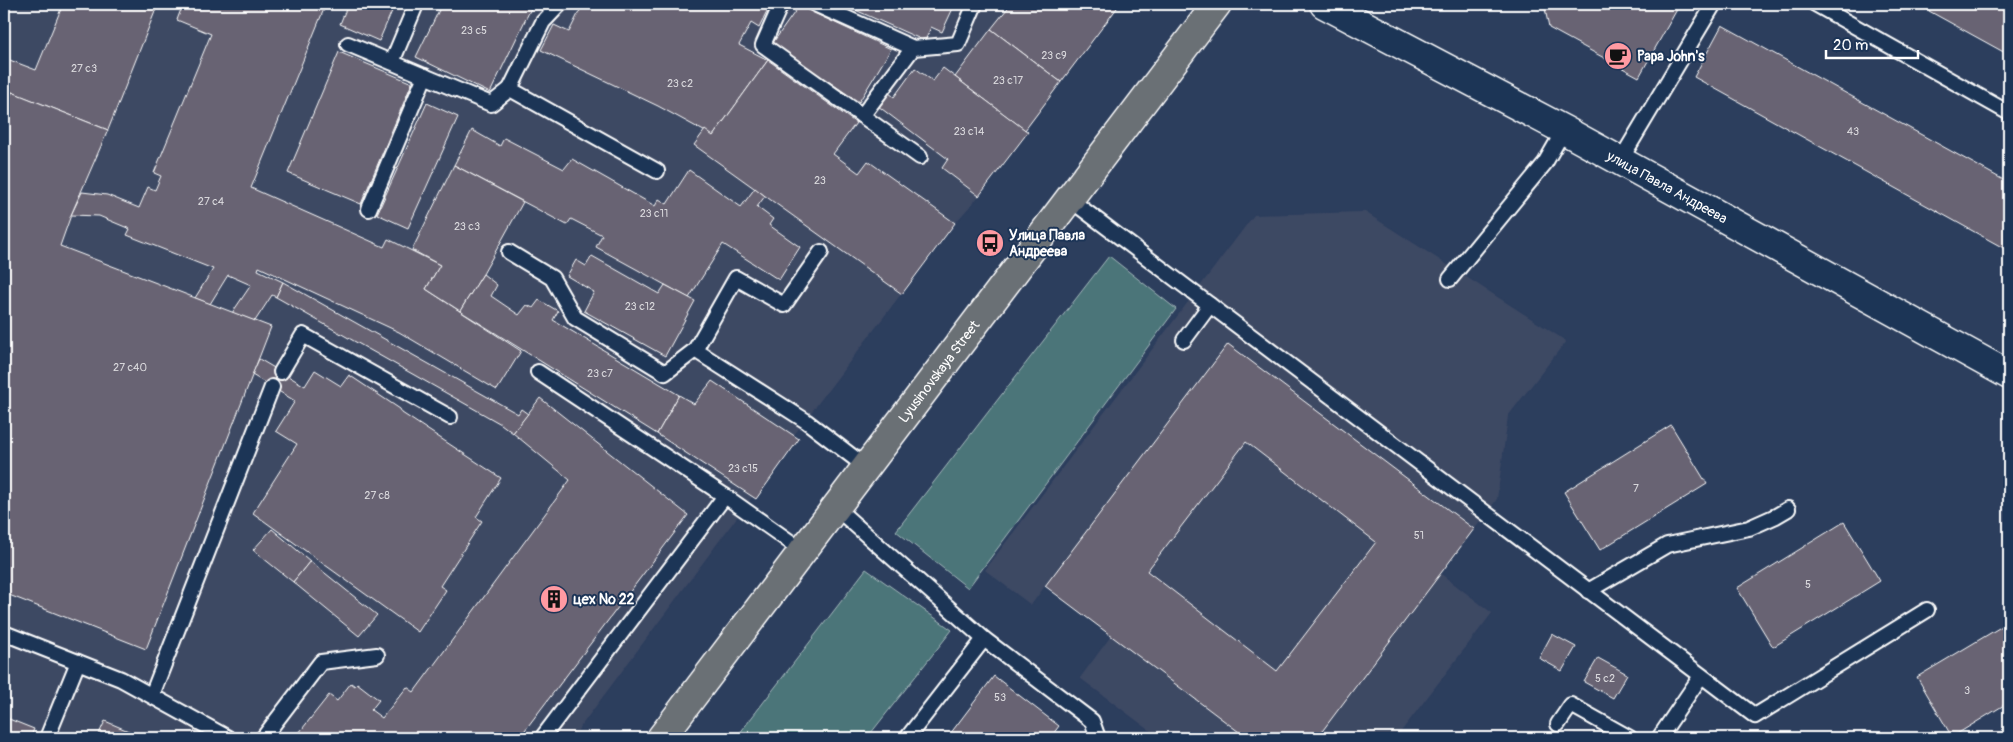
<svg xmlns="http://www.w3.org/2000/svg" width="2013" height="742" font-family="Pangolin,sans-serif">
  <rect width="100%" height="100%" fill="#2c3e5d"/>
  <filter id="ink" filterUnits="userSpaceOnUse"><feTurbulence type="fractalNoise" baseFrequency=".02" numOctaves="2"/><feDisplacementMap in="SourceGraphic" scale="10" xChannelSelector="R" yChannelSelector="G"/><feConvolveMatrix kernelMatrix="1 2 1 2 8 2 1 2 1" color-interpolation-filters="sRGB"/></filter>
  <g filter="url(#ink)">
    <g fill="#3e4964">
      <path d="M4,4h1116l-94,126 2,2 -49,64 -24,27 -161,212 5,4 -43,60 -4,-2 -180,241h-568z"/>
      <path d="M1365,212l201,129 -58,75 -11,83 -56,75 51,39 -96,125h-236l-80,-60 31,-42 -66,-50 -14,19 -46,-35 269,-355z"/>
    </g>
    <g fill="#4b7479" stroke="#a5babc">
      <path d="M1109,256l67,53 -208,279 -72,-57z"/>
      <path d="M866,569l86,61 -85,108h-131z"/>
    </g>
    <g fill="#676373" stroke="#fff" fill-rule="evenodd">
      <path d="M63,4h95l-50,126 -104,-41v-23l3,-7 29,11z"/>
      <path d="M183,4h143l-75,184 133,59 4,-8 52,26 -14,24 95,62 -24,39 -98,-58 -140,-65 -1,3 25,12 -7,15 -4,-2 -17,26 -23,-8 19,-28 -23,-10 -18,29 -15,-6 18,-29 -86,-34 3,-6 -31,-13 -28,-1 11,-23 25,3 32,13 9,-21 7,3 6,-14 -7,-3 57,-139 -34,-14z"/>
      <path d="M348,4h47l-16,37 -39,-17z"/>
      <path d="M442,4h91l-43,89 -74,-36z"/>
      <path d="M583,4h188l-12,24 -8,-5 -12,22 29,15 -55,76 -55,-30 -117,-56 13,-25 15,7z"/>
      <path d="M842,4h113l-13,28 -11,-5 -6,14z"/>
      <path d="M1011,4h109l-59,78 -70,-53z"/>
      <path d="M1544,4h136l-41,73 -90,-49z"/>
      <path d="M1933,4h76v51l-80,-44z"/>
      <path d="M799,6l92,43 -32,53 -87,-58z"/>
      <path d="M1722,25l287,158v68l-315,-174z"/>
      <path d="M991,29l70,53 -36,48 -70,-53z"/>
      <path d="M339,52l73,31 -51,121 -73,-31z"/>
      <path d="M768,60l88,63 -23,31 26,19 9,-12 87,62 -53,71 -208,-149 11,-15 8,6z"/>
      <path d="M915,68l18,13 10,-13 85,64 -49,64 -37,-28 6,-9 -70,-53 10,-14 6,5z"/>
      <path d="M12,92l96,38 -37,85 -11,31 211,81 -125,322 -142,-56v-481z"/>
      <path d="M4,95l6,3 -6,14z"/>
      <path d="M427,103l31,14 -50,111 -31,-14z"/>
      <path d="M472,130l28,16 4,-8 60,31 8,-10 83,47 4,-7 8,5 22,-34 52,37 14,-19 10,8 -8,11 16,12 -4,6 31,22 -21,33 -56,-36 -34,54 -93,-51 6,-12 -31,-16 -4,6 -113,-60z"/>
      <path d="M454,165l69,37 -40,72 -23,37 -34,-22 14,-24 -28,-15z"/>
      <path d="M592,256l67,38 6,-9 30,16 -30,55 -81,-45 10,-19 -27,-16 9,-16 10,6z"/>
      <path d="M483,274l14,11 -6,11 28,19 8,-10 6,3 6,-8 19,11 -5,9 126,75 -22,39 -197,-123z"/>
      <path d="M283,282l235,132 3,-5 7,5 -15,19 -12,-9 -225,-127z"/>
      <path d="M1228,344l246,185 -157,209h-70l-202,-152zM1246,442l130,100 -99,129 -130,-100z"/>
      <path d="M259,359l46,27 10,-16 26,16 8,-11 51,34 2,4 99,65 -25,39 6,4 -42,65 6,4 -28,42 -165,-119 44,-69 -21,-13 19,-30 -43,-26z"/>
      <path d="M712,381l87,58 -43,60 -99,-65 22,-39 15,9z"/>
      <path d="M540,398l148,117 -169,223h-224l34,-43 8,6 14,-18 4,3 2,-3 22,17 -8,10 11,8 25,-31 7,5 156,-212 -57,-47z"/>
      <path d="M1671,425l36,59 -107,66 -36,-58z"/>
      <path d="M1844,522l36,59 -107,66 -36,-59z"/>
      <path d="M272,529l38,32 -17,21 -40,-32z"/>
      <path d="M310,561l67,54 -18,21 -66,-54z"/>
      <path d="M2009,622v80l-57,35 -35,-60z"/>
      <path d="M1552,634l24,13 -14,24 -23,-13z"/>
      <path d="M1598,658l29,16 -14,24 -29,-16z"/>
      <path d="M994,676l65,50 -9,12h-103z"/>
      <path d="M4,717l30,12 -4,9h-26z"/>
      <path d="M105,721l40,17h-48z"/>
    </g>
    <g fill="none" stroke-linecap="round" stroke-linejoin="round">
      <defs>
        <g id="service">
          <path d="M560,4l-17,18 -33,67 147,82"/>
          <path d="M781,4l-18,41 157,112"/>
          <path d="M815,4l98,44"/>
          <path d="M1815,4l194,109"/>
          <path d="M348,44l143,60 19,-15"/>
          <path d="M392,62l23,-55"/>
          <path d="M862,116l51,-68 45,-4 17,-40"/>
          <path d="M1620,161l94,-157"/>
          <path d="M1068,198l687,518 172,-106"/>
          <path d="M369,209l56,-133"/>
          <path d="M509,252l43,26 23,40 90,55 30,-23 111,71 60,46"/>
          <path d="M1450,279l95,-116 19,-33"/>
          <path d="M1184,340l26,-35"/>
          <path d="M695,350l41,-72 48,27 37,-53"/>
          <path d="M281,372l22,-37 147,82"/>
          <path d="M538,372l187,124 78,55"/>
          <path d="M835,507l149,132 108,82 6,17"/>
          <path d="M1588,591l79,-46 82,-17 27,-12 12,-7"/>
          <path d="M4,633l117,46 107,59"/>
          <path d="M152,695l120,-308"/>
          <path d="M1558,724l13,-19 59,33"/>
          <path d="M47,738l31,-76"/>
          <path d="M263,738l58,-76 56,-7"/>
          <path d="M542,738l183,-242"/>
          <path d="M907,738l77,-99"/>
          <path d="M1659,738l42,-62"/>
        </g>
        <g id="tertiary">
          <path id="s1" d="M1324,4l240,126 445,245"/>
        </g>
        <g id="primary">
          <path id="s2" d="M661,738l556,-734"/>
        </g>
      </defs>
      <use href="#service" stroke="#fff" stroke-width="18"/>
      <use href="#tertiary" stroke="#fff" stroke-width="31"/>
      <use href="#primary" stroke="#fff" stroke-width="31"/>
      <use href="#service" stroke="#1d3557" stroke-width="14"/>
      <use href="#tertiary" stroke="#1d3557" stroke-width="28"/>
      <use href="#primary" stroke="#6b6f75" stroke-width="28"/>
    </g>
  </g>
  <defs>
    <symbol id="cafe-disc" viewBox="-11 -11 22 22"><circle r="9.5" fill="#ff9aa2" stroke="#1d3557"/><path d="M-5.5-4.5H6V0H3Q3 3.5 0 3.5H-2.5Q-5.5 3.5-5.5 0ZM3-3.2v2h1.7v-2ZM-6 4.5H4V6H-6Z" fill="#111"/></symbol>
    <symbol id="bus-disc" viewBox="-11 -11 22 22"><circle r="9.5" fill="#ff9aa2" stroke="#1d3557"/><path d="M-5-6H5V4H4V6H2V4H-2V6H-4V4H-5ZM-3.5-4V0h7V-4ZM-3.5 1.2v1.5H-2V1.2ZM2 1.2v1.5H3.5V1.2Z" fill="#111"/></symbol>
    <symbol id="building-disc" viewBox="-11 -11 22 22"><circle r="9.5" fill="#ff9aa2" stroke="#1d3557"/><path d="M-4-6H4V6H1V3H-1V6H-4ZM-2.5-4.3h1.7v1.8h-1.7ZM.8-4.3h1.7v1.8H.8ZM-2.5-1h1.7V.8h-1.7ZM.8-1h1.7V.8H.8Z" fill="#111"/></symbol>
  </defs>
  <g fill-rule="evenodd">
    <use href="#cafe-disc" x="1602" y="40" width="32" height="32"/>
    <use href="#bus-disc" x="974" y="227" width="32" height="32"/>
    <use href="#building-disc" x="538" y="583" width="32" height="32"/>
  </g>
  <g text-anchor="middle" dominant-baseline="central" stroke-width="4" stroke-linejoin="round" paint-order="stroke">
    <g font-size="11" fill="#d9d8dc">
      <text x="474" y="30">23 с5</text>
      <text x="1054" y="55">23 с9</text>
      <text x="84" y="68">27 с3</text>
      <text x="1008" y="80">23 с17</text>
      <text x="680" y="83">23 с2</text>
      <text x="969" y="131">23 с14</text>
      <text x="1853" y="131">43</text>
      <text x="820" y="180">23</text>
      <text x="211" y="201">27 с4</text>
      <text x="654" y="213">23 с11</text>
      <text x="467" y="226">23 с3</text>
      <text x="640" y="306">23 с12</text>
      <text x="130" y="367">27 с40</text>
      <text x="600" y="373">23 с7</text>
      <text x="743" y="468">23 с15</text>
      <text x="1636" y="488">7</text>
      <text x="377" y="495">27 с8</text>
      <text x="1419" y="535">51</text>
      <text x="1808" y="584">5</text>
      <text x="1605" y="678">5 с2</text>
      <text x="1967" y="690">3</text>
      <text x="1000" y="697">53</text>
    </g>
    <g font-size="14" font-weight="bold" fill="#fff" stroke="#1d3557" text-anchor="start">
      <text x="1637" y="56">Papa John's</text>
      <text x="1009" y="235">Улица Павла<tspan x="1009" dy="16">Андреева</tspan></text>
      <text x="573" y="599">цех № 22</text>
    </g>
    <g font-size="14" fill="#fff" stroke="#1d3557">
      <text stroke="none"><textPath href="#s1" startOffset="389">улица Павла Андреева</textPath></text>
      <text stroke="none"><textPath href="#s2" startOffset="460">Lyusinovskaya Street</textPath></text>
    </g>
  </g>
  <rect width="2013" height="742" fill="none" stroke="#1d3557" stroke-width="20"/>
  <rect x="10" y="10" width="1993" height="722" fill="none" stroke="#fff" stroke-width="2" filter="url(#ink)"/>
  <path d="M1826 50v8h92v-8" fill="none" stroke="#ffffff" stroke-width="2.5"/>
  <text x="1833" y="50" font-size="15" fill="#ffffff" stroke="#1d3557" stroke-width="4" paint-order="stroke">20 m</text>
</svg>
